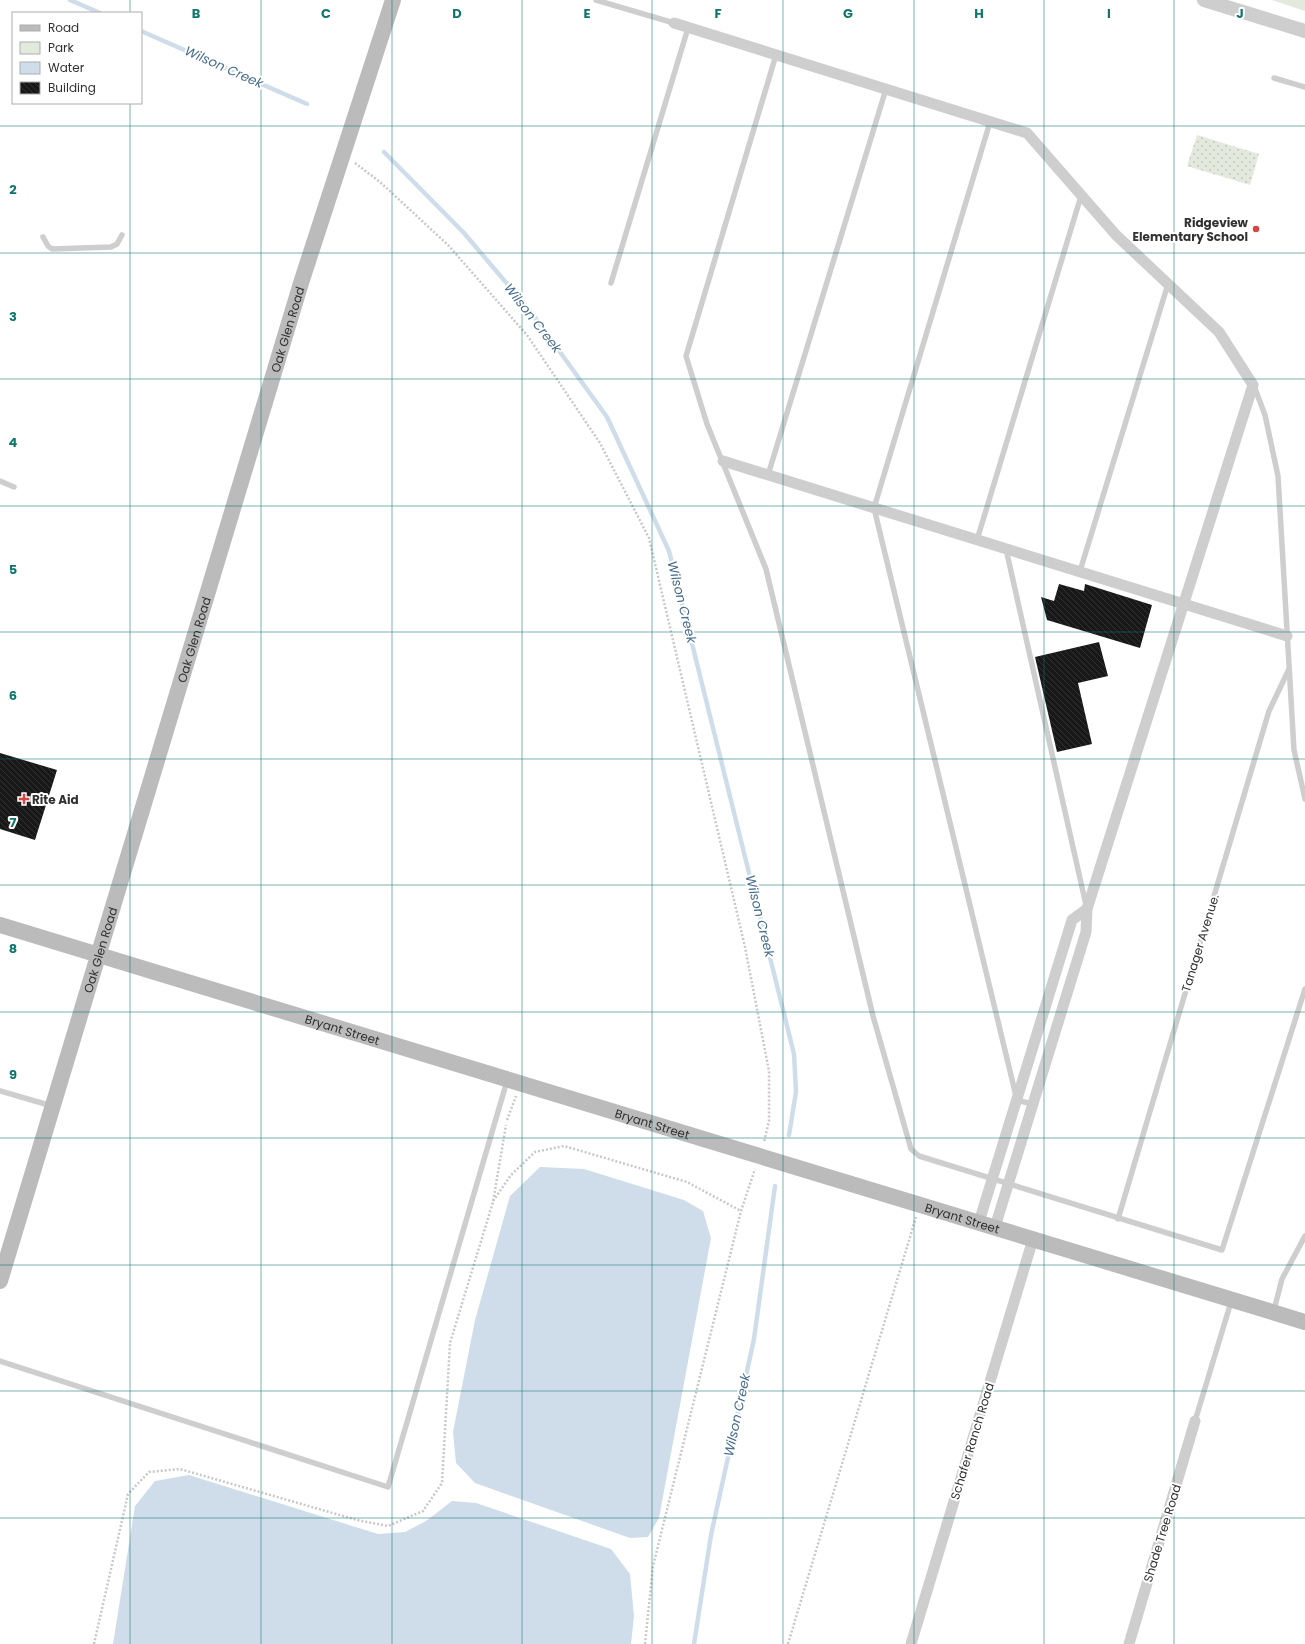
<svg xmlns="http://www.w3.org/2000/svg" width="1305" height="1644" font-family="Poppins,sans-serif">
  <defs>
    <pattern id="green-dots" width="8" height="8" patternUnits="userSpaceOnUse"><rect width="8" height="8" fill="#e3e9dd"/><path d="M2 2h.1M6 6h.1" fill="none" stroke="#c3c8be" stroke-width="1.8" stroke-linecap="round"/></pattern>
    <pattern id="building-back-hatch" width="6" height="6" patternUnits="userSpaceOnUse"><rect width="6" height="6" fill="#181818"/><path d="M-1 5l2 2M0 0l6 6M5-1l2 2" fill="none" stroke="#313131"/></pattern>
  </defs>
  <rect width="100%" height="100%" fill="#fff"/>
  <path fill="url(#green-dots)" d="M1197,135l62,19 -9,31 -63,-19z"/>
  <path fill="#e3e9dd" d="M1272,0h33v11z"/>
  <g fill="#cfddea">
    <path d="M540,1167l44,2 100,31 19,11 8,27 -52,280 -11,19 -18,1 -155,-55 -19,-20 -3,-31 22,-112 35,-124z"/>
    <path d="M189,1475l189,59 27,-2 21,-11 26,-20 24,2 135,46 19,25 4,42 -3,28h-518l22,-138 20,-25z"/>
  </g>
  <g fill="none" stroke-linecap="round" stroke-linejoin="round">
    <g stroke="#cfddea" stroke-width="4.5">
      <path d="M70,0l30,13"/>
      <path d="M141,31l166,73"/>
      <path d="M384,152l80,81 67,79 76,105 62,134 125,503 2,38 -7,43"/>
      <path d="M694,1644l17,-109 43,-196 21,-153"/>
    </g>
  </g>
  <g fill="url(#building-back-hatch)">
    <path d="M1059,584l25,7 1,-7 67,21 -12,43 -93,-28 -6,-23 13,4z"/>
    <path d="M1099,642l9,34 -30,7 14,61 -35,8 -22,-95z"/>
    <path d="M0,753l57,17 -22,70 -35,-11z"/>
  </g>
  <g fill="none" stroke-linecap="round" stroke-linejoin="round">
    <g stroke="#c8c8c8" stroke-width="2.5" stroke-dasharray="2 2" stroke-linecap="butt">
      <path d="M355,163l25,19 68,63 79,90 73,108 49,95 96,409 24,124v50l-5,21"/>
      <path d="M507,1120l9,-24"/>
      <path d="M493,1201l18,-26 24,-23 29,-6 123,36 54,29"/>
      <path d="M94,1644l34,-150 21,-22 31,-3 177,51 31,6 35,-15 19,-28 8,-140 43,-141 13,-77"/>
      <path d="M645,1644l8,-78 88,-355 14,-42"/>
      <path d="M788,1644l128,-427"/>
    </g>
    <g stroke="#cecece" stroke-width="5.5">
      <path d="M596,0l78,23"/>
      <path d="M776,55l-90,301 21,68 59,145 107,447 38,133 8,7 303,94 83,-261"/>
      <path d="M1274,78l31,9"/>
      <path d="M990,122l-116,386 143,592 15,4"/>
      <path d="M43,237l5,9 4,3 59,-2 6,-3 5,-9"/>
      <path d="M611,283l77,-255"/>
      <path d="M1254,386l11,29 13,61 16,274 11,49"/>
      <path d="M768,475l118,-386"/>
      <path d="M0,481l14,6"/>
      <path d="M977,540l104,-344"/>
      <path d="M1006,549l80,356"/>
      <path d="M1080,571l88,-287"/>
      <path d="M0,1091l52,15"/>
      <path d="M1118,1219l151,-508 20,-42"/>
      <path d="M1274,1310l8,-31 23,-43"/>
      <path d="M0,1361l388,126 119,-406"/>
      <path d="M1195,1421l36,-119"/>
    </g>
    <g stroke="#cecece" stroke-width="11">
      <path d="M674,23l353,110 89,102 103,97 34,53 -166,524 -1,23 -91,295"/>
      <path d="M723,461l564,175"/>
      <path d="M979,1222l93,-302 15,-11"/>
      <path d="M911,1644l122,-405"/>
      <path d="M1129,1644l66,-223"/>
    </g>
    <path stroke="#cecece" stroke-width="14" d="M1204,0l101,31"/>
    <g stroke="#bbb" stroke-width="16">
      <path id="s1" d="M0,925l1305,397"/>
      <path id="s2" d="M0,1281l301,-998 92,-283"/>
    </g>
  </g>
  <path fill="none" stroke="#0f766e" stroke-width="1" stroke-opacity="0.55" d="M130,0v13M261,0v1644M392,0v1644M522,0v1644M652,0v1644M783,0v1644M914,0v1644M1044,0v1644M1174,0v1644M130,103v1541M0,126h1305M0,253h1305M0,379h1305M0,506h1305M0,632h1305M0,759h1305M0,885h1305M0,1012h1305M0,1138h1305M0,1265h1305M0,1391h1305M0,1518h1305"/>
  <g fill="#d54546" stroke="#fff" stroke-width="1.5">
    <circle cx="1256" cy="229" r="4"/>
    <path d="M22 793h4v4h4v4h-4v4h-4v-4h-4v-4h4z"/>
  </g>
  <g text-anchor="middle" dominant-baseline="central" stroke-width="4" stroke-linejoin="round" paint-order="stroke">
    <g font-size="12" font-weight="bold" fill="#313131" stroke="#fff" text-anchor="end">
      <text x="1248" y="222">Ridgeview<tspan x="1248" dy="14">Elementary School</tspan></text>
      <text x="32" y="799" text-anchor="start">Rite Aid</text>
    </g>
    <g font-size="12" fill="#313131" stroke="#fff">
      <text stroke="none"><textPath href="#s2" startOffset="994">Oak Glen Road</textPath></text>
      <text stroke="none"><textPath href="#s2" startOffset="670">Oak Glen Road</textPath></text>
      <text transform="translate(1200 943) rotate(-73)">Tanager Avenue.</text>
      <text stroke="none"><textPath href="#s2" startOffset="346">Oak Glen Road</textPath></text>
      <text stroke="none"><textPath href="#s1" startOffset="358">Bryant Street</textPath></text>
      <text stroke="none"><textPath href="#s1" startOffset="682">Bryant Street</textPath></text>
      <text stroke="none"><textPath href="#s1" startOffset="1006">Bryant Street</textPath></text>
      <text transform="translate(972 1441) rotate(-73)">Schafer Ranch Road</text>
      <text transform="translate(1162 1533) rotate(-73)">Shade Tree Road</text>
    </g>
    <g font-size="13" font-style="italic" fill="#466c8c" stroke="#fff">
      <text transform="translate(224 67) rotate(24)">Wilson Creek</text>
      <text transform="translate(533 318) rotate(52)">Wilson Creek</text>
      <text transform="translate(682 602) rotate(76)">Wilson Creek</text>
      <text transform="translate(760 916) rotate(76)">Wilson Creek</text>
      <text transform="translate(737 1415) rotate(-78)">Wilson Creek</text>
    </g>
  </g>
  <g font-size="13" text-anchor="middle" font-weight="bold" fill="#0f766e" stroke="#fff" stroke-width="4" stroke-linejoin="round" paint-order="stroke">
    <text x="196" y="18">B</text>
    <text x="326" y="18">C</text>
    <text x="457" y="18">D</text>
    <text x="587" y="18">E</text>
    <text x="718" y="18">F</text>
    <text x="848" y="18">G</text>
    <text x="979" y="18">H</text>
    <text x="1109" y="18">I</text>
    <text x="1240" y="18">J</text>
    <text x="13" y="194">2</text>
    <text x="13" y="321">3</text>
    <text x="13" y="447">4</text>
    <text x="13" y="574">5</text>
    <text x="13" y="700">6</text>
    <text x="13" y="827">7</text>
    <text x="13" y="953">8</text>
    <text x="13" y="1079">9</text>
  </g>
  <rect x="12" y="12" width="130" height="92" fill="#ffffff" stroke="#adadad"/>
  <rect x="20" y="25" width="20" height="6" fill="#bbbbbb" stroke="#adadad"/>
  <text x="48" y="32" font-size="12" fill="#313131">Road</text>
  <rect x="20" y="42" width="20" height="12" fill="#e3e9dd" stroke="#adadad"/>
  <text x="48" y="52" font-size="12" fill="#313131">Park</text>
  <rect x="20" y="62" width="20" height="12" fill="#cfddea" stroke="#adadad"/>
  <text x="48" y="72" font-size="12" fill="#313131">Water</text>
  <rect x="20" y="82" width="20" height="12" fill="url(#building-back-hatch)" stroke="#adadad"/>
  <text x="48" y="92" font-size="12" fill="#313131">Building</text>
</svg>
